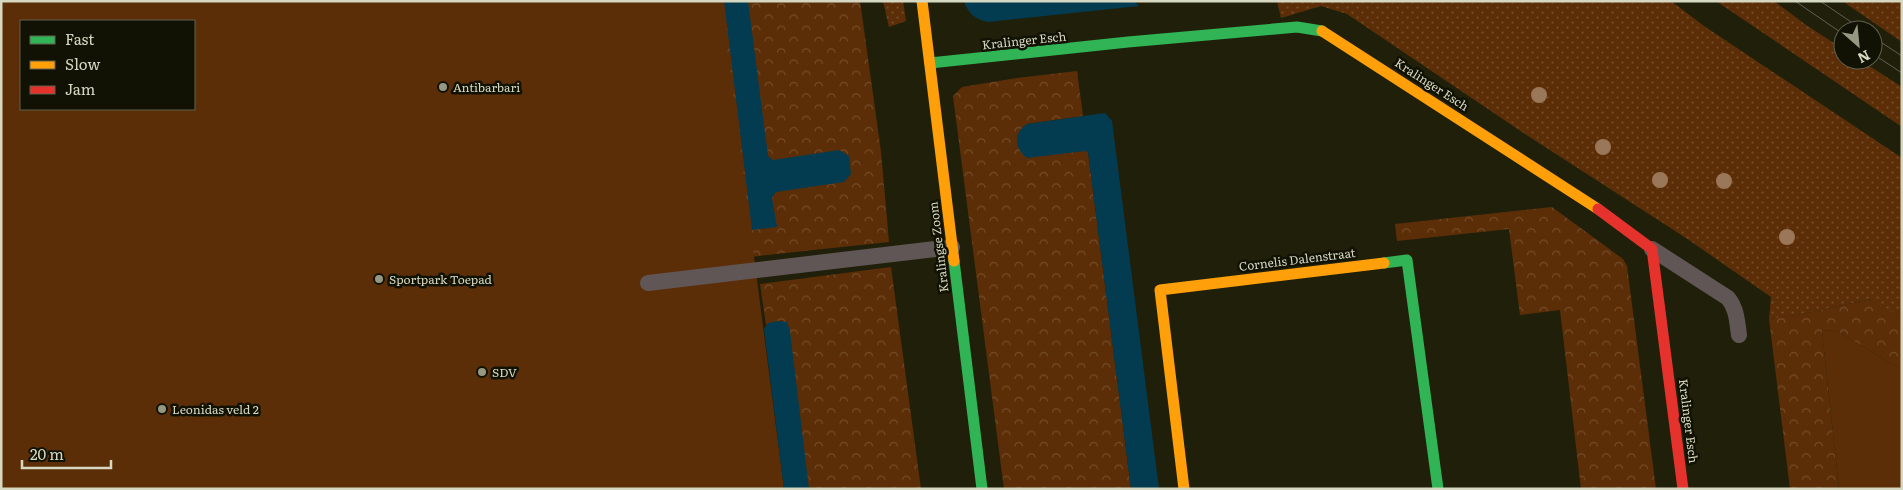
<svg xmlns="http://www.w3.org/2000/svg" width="1903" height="490" font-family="Literata,serif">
  <defs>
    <pattern id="grass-dots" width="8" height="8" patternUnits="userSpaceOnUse" patternTransform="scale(1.25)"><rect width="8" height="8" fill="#5c2e07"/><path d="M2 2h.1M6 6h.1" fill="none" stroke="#734c29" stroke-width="1.8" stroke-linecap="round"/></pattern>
    <pattern id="forest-crowns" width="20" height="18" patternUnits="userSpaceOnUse" patternTransform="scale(1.25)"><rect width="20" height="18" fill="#5c2e07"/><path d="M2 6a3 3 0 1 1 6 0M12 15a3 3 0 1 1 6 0" fill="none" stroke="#734c29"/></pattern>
  </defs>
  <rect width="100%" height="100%" fill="#20200a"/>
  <g fill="url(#grass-dots)">
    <path d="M883,1h20l3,20 -17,6z"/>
    <path d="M1277,1h394l33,25 198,132v160l-31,-19c-34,7 -67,16 -102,20l2,-22 -85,-59 -161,-104 -178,-120 -26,-8 -40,12z"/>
    <path d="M1716,1h58l32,24 37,24v11h17l42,27v40z"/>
    <path d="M1843,1h59v41l-54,-37z"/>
  </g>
  <g fill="url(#forest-crowns)">
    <path d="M713,1h147l21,151 8,90 -140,15z"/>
    <path d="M1077,71l6,45 -56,8 61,28 43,337h-127l-51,-393 9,-9 55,-9z"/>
    <path d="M1552,207l71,52 4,7 29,223h-75l-21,-179 -40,5 -11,-86 -112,12 -2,-17z"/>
    <path d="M891,267l30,222h-131l-30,-205z"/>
    <path d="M1872,299l30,19v52l-67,-40 -13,1 17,158h-49l-21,-170c35,-4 68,-13 103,-20z"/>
  </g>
  <g fill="#5c2e07" fill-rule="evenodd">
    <path d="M1,1h720l63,488h-783zM21,21h173v88h-173z"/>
    <path d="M1835,330l67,40v119h-63l-17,-158z"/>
  </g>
  <g fill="#033c51">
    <path d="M724,1h24l20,155 5,4 66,-10 10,6 2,18 -7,8 -68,10 -4,6 5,29 -25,3z"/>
    <path d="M964,1h170l5,5 -151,16c-13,-3 -20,-8 -24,-21z"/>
    <path d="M1105,113l7,8 47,368h-28l-43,-337 -3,-1 -58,7c-13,-10 -14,-25 0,-34z"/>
    <path d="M778,321l9,1 3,9 19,158h-25l-20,-160 4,-6z"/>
  </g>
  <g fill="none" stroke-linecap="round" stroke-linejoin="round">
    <g stroke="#605655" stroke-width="16">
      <path d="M1652,249l76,49c9,11 9,24 11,37"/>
      <path d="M648,283l304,-36"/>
    </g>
    <g stroke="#30b455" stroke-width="11">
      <path d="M930,63l198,-21 169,-15 25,4"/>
      <path d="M954,261l28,228"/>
      <path d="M1384,263l23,-3 31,229"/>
    </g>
    <g stroke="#ff9f0a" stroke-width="11">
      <path d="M922,1l32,260"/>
      <path d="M1322,31l276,178"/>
      <path d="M1184,489l-24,-199 224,-27"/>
    </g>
    <path stroke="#e5322d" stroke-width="11" d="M1598,209l54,40 31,240"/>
    <g stroke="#635d56" stroke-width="1">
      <path d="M1795,1l48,33"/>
      <path d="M1820,1l43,29"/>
      <path d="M1873,37l29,19"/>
      <path d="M1873,54l29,19"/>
    </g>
  </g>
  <g fill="#9a7758">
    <circle cx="1539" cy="95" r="8"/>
    <circle cx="1603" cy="147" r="8"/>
    <circle cx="1660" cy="180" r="8"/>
    <circle cx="1724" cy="181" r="8"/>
    <circle cx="1787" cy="237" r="8"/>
  </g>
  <g fill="#969881" stroke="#111203" stroke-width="2">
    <circle cx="443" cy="87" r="5"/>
    <circle cx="379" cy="279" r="5"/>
    <circle cx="482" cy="372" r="5"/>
    <circle cx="162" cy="409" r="5"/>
  </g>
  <g text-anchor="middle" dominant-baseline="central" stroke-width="5" stroke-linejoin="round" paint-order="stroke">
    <g font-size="12" fill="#d6d8c1" stroke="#111203">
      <text transform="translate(1024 40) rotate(-6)">Kralinger Esch</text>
      <text transform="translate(1432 84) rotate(33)">Kralinger Esch</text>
      <text transform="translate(938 247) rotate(-97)">Kralingse Zoom</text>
      <text transform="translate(1297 259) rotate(-7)">Cornelis Dalenstraat</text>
      <text transform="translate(1689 421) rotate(83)">Kralinger Esch</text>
    </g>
    <g font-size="12" fill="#d6d8c1" stroke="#111203" text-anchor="start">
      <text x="453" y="87">Antibarbari</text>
      <text x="389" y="279">Sportpark Toepad</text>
      <text x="492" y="372">SDV</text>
      <text x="172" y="409">Leonidas veld 2</text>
    </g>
  </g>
  <rect width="1903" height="490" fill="none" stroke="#d6d8c1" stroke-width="5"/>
  <rect x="20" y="20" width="175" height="90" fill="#111203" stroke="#60614f"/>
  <rect x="30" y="36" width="25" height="8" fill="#30b455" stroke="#60614f"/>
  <text x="65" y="45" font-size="15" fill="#d6d8c1">Fast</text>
  <rect x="30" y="61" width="25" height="8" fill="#ff9f0a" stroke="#60614f"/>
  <text x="65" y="70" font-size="15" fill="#d6d8c1">Slow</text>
  <rect x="30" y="86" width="25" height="8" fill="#e5322d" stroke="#60614f"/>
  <text x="65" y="95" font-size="15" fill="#d6d8c1">Jam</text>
  <g transform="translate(1858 45) rotate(153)"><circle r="24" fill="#111203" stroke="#60614f"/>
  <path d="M0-4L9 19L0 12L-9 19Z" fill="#969881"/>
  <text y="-8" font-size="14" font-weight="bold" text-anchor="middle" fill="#d6d8c1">N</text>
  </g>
  <path d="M22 460v8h89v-8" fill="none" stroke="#d6d8c1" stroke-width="2.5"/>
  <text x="30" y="460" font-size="15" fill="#d6d8c1" stroke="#111203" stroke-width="4" paint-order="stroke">20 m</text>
</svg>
